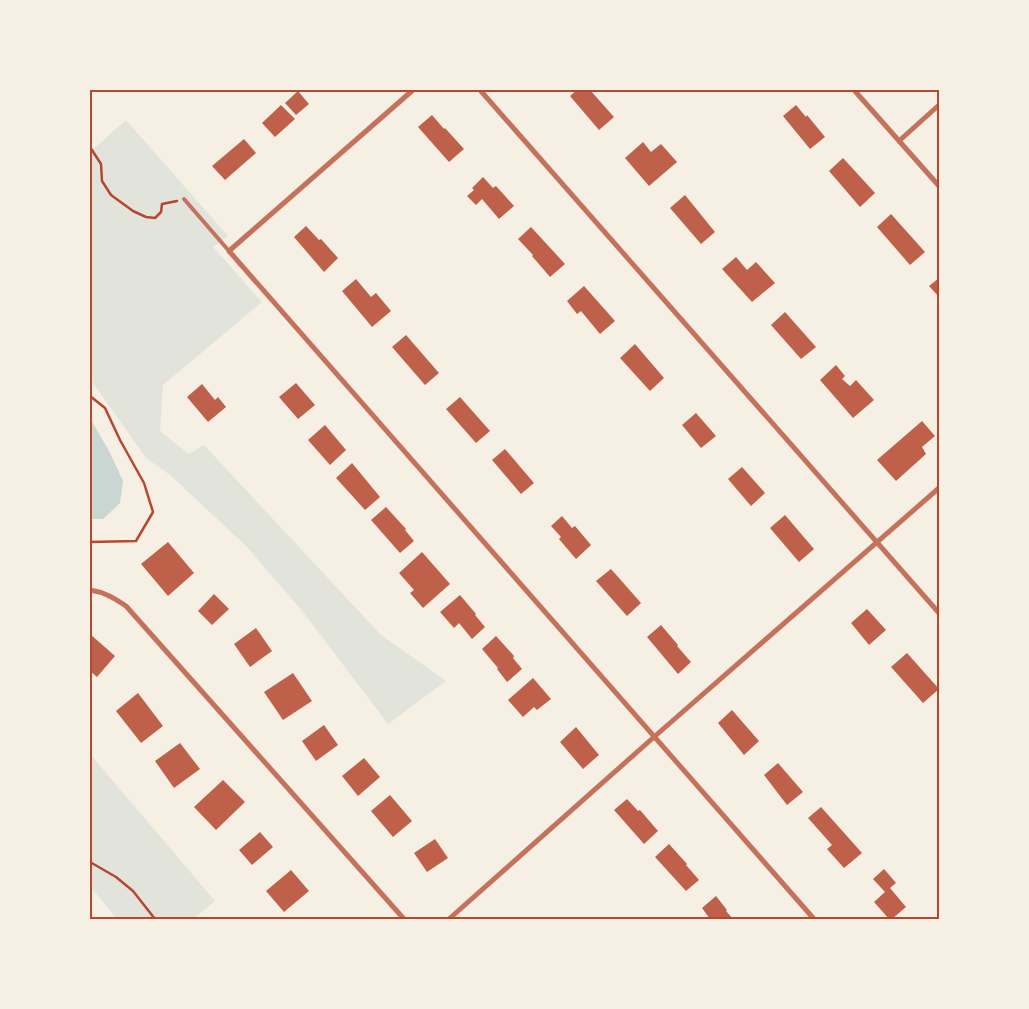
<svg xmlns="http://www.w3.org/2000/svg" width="1029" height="1009" font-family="'Golos Text',sans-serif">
  <rect width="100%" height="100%" fill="#f6efe4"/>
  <g fill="#e2e4dc">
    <path d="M126,120l102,116 -15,11 49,55 -99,83 -3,46 29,23 15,-9 177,190 65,46 -58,43 -85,-112 -57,-66 -76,-71 -24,-17 -56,-79v-227z"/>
    <path d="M90,754l125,147 -22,18h-76l-27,-33z"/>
  </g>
  <path fill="#c9d6d2" d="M90,418l19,33 14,30 -3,22 -17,16h-13z"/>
  <g fill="#bf614a">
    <path d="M577,90h13l24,27 -15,13 -29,-34z"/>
    <path d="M298,91l11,13 -13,11 -11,-12z"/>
    <path d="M281,105l14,14 -20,18 -13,-14z"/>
    <path d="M796,105l10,12 1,-2 18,22 -15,12 -27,-33z"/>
    <path d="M432,115l12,14 1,-1 19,21 -15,13 -31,-35z"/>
    <path d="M244,139l12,14 -31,27 -13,-14z"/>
    <path d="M643,142l8,10 10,-8 16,18 -28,24 -24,-28z"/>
    <path d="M843,158l32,35 -15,14 -31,-36z"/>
    <path d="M483,177l10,11 3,-2 18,20 -15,13 -17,-20 -6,6 -9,-9 7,-6 -2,-2z"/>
    <path d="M685,195l30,37 -14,12 -31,-36z"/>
    <path d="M891,214l34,38 -15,13 -33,-38z"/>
    <path d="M306,226l13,14 2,-1 17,19 -14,14 -30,-35z"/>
    <path d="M531,227l34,37 -15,13 -18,-21 1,-1 -15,-16z"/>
    <path d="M736,257l11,13 9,-8 19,21 -23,19 -30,-33z"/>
    <path d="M939,278v19l-10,-11z"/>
    <path d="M356,279l15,18 5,-4 15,18 -19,16 -30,-36z"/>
    <path d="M584,286l31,35 -15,13 -19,-23 -4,3 -10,-13z"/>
    <path d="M785,312l31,35 -15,12 -30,-34z"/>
    <path d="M406,335l33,38 -14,12 -33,-38z"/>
    <path d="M635,344l29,34 -14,13 -30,-33z"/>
    <path d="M836,365l9,11 -3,3 8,7 6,-6 18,20 -21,18 -33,-38z"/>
    <path d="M296,383l19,22 -17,14 -19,-22z"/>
    <path d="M202,384l13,16 3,-3 8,10 -18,15 -21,-25z"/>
    <path d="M460,397l30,34 -14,12 -30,-34z"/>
    <path d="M696,413l20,23 -15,12 -19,-23z"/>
    <path d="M922,421l13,15 -13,11 4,7 -30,27 -19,-21z"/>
    <path d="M325,425l21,25 -16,15 -22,-25z"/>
    <path d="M505,449l29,34 -13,11 -29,-34z"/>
    <path d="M352,463l28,34 -15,13 -29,-32z"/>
    <path d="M742,467l23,26 -14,13 -23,-27z"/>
    <path d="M386,507l20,22 -1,1 9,11 -14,12 -29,-33z"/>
    <path d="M785,515l29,34 -15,13 -29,-34z"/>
    <path d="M562,516l10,12 3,-2 16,19 -15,14 -17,-20 2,-2 -10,-11z"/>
    <path d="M168,542l26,31 -26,23 -27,-32z"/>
    <path d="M422,552l28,32 -27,24 -13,-15 4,-3 -15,-17z"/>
    <path d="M611,569l30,34 -14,13 -31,-35z"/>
    <path d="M214,594l15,15 -17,16 -14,-14z"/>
    <path d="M460,595l16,19 -1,1 10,12 -13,12 -13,-16 -5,5 -14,-16z"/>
    <path d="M867,609l19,21 -17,15 -18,-22z"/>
    <path d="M661,625l17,20 -1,1 14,16 -13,12 -31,-37z"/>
    <path d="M256,628l16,23 -22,16 -16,-23z"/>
    <path d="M90,634l25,22 -18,21 -7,-6z"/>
    <path d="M496,636l18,20 -1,2 9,11 -15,13 -10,-13 1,-1 -16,-19z"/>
    <path d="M907,653l32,36 -16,14 -32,-36z"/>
    <path d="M293,673l19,28 -29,19 -19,-28z"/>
    <path d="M533,678l18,21 -14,11 -3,-3 -11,10 -15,-17z"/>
    <path d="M138,693l25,33 -22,17 -25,-32z"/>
    <path d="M732,710l27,31 -15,14 -26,-32z"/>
    <path d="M324,725l14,20 -22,16 -14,-20z"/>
    <path d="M576,727l23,28 -16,14 -23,-27z"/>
    <path d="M180,743l20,26 -26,19 -19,-27z"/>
    <path d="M364,758l16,19 -22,19 -16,-20z"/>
    <path d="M778,763l25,29 -16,13 -23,-30z"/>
    <path d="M223,780l22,22 -29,28 -22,-23z"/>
    <path d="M390,795l22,26 -19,16 -22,-26z"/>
    <path d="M627,799l11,12 2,-1 18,21 -14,13 -30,-34z"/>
    <path d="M821,807l41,46 -18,15 -17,-19 5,-4 -24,-27z"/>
    <path d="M260,832l13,15 -21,18 -13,-15z"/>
    <path d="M435,839l13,19 -21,14 -13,-19z"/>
    <path d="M669,844l18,20 -1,1 13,15 -13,11 -31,-34z"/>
    <path d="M884,869l12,14 -6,5 16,19 -14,12h-3l-15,-17 11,-10 -12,-13z"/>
    <path d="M291,870l18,21 -25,21 -18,-21z"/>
    <path d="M716,896l11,14 -1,1 7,8h-23l-8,-11z"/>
  </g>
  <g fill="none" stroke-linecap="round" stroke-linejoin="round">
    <g stroke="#b5482f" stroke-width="2.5">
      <path d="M90,147l11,17 1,17 9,14 22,16 13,6 9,1 6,-6 1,-8 15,-3"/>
      <path d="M90,396l15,12 15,32 24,43 9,29 -17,29 -46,1"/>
      <path d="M90,862l26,15 17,14 22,28"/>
    </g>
    <path stroke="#c5725c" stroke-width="4" d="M184,199l45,52"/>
    <g stroke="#c5725c" stroke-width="5">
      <path d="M413,90l-184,161 585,668"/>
      <path d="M480,90l459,523"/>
      <path d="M854,90l85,96"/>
      <path d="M899,141l40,-36"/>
      <path d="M90,590c14,2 24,8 36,16l278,313"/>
      <path d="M449,919l205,-182 285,-249"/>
    </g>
  </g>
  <rect width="1029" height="1009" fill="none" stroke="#f6efe4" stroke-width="182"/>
  <rect x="91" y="91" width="847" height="827" fill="none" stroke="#b5482f" stroke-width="2"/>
</svg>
